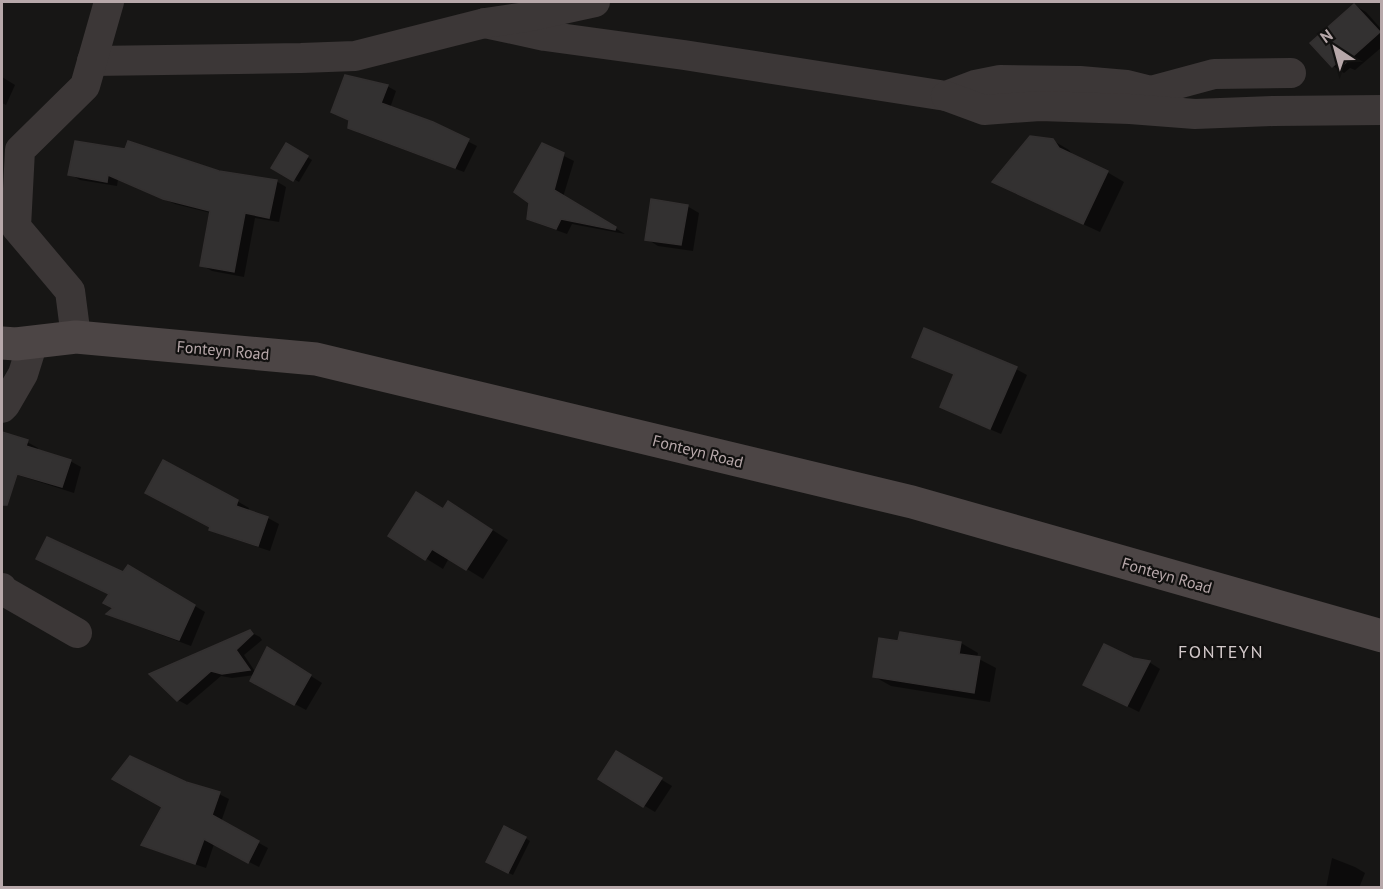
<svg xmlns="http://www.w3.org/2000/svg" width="1383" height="889" font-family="'PT Sans',sans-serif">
  <rect width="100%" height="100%" fill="#171615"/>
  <g fill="#0007">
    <path d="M1354,5l12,7 16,18v17l-27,23 -5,-2 -6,5 -11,-7z"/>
    <path d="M2,77l13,8 -9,20 -4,-2z"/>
    <path d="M387,86l9,5 -6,17 43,16 44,22 -13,26 -105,-39 -9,-5 1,-7 -18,-9z"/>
    <path d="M1052,140l17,10 5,7 33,15 17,10 -24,50 -89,-41z"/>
    <path d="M287,145l25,15 -13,22 -26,-15z"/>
    <path d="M542,145l32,16 -11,36 62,37 -53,-10 -5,10 -28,-10 -11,-6z"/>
    <path d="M126,151l92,22 58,8 10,6 -7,35 -24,-4 -11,59 -32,-6 -10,-6 9,-52 -36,-9 -57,-25 -1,7 -37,-6 -10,-6z"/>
    <path d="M687,206l12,7 -6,38 -35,-5 -11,-7z"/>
    <path d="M925,330l91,39 11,6 -26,59 -49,-21 -10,-6 13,-32 -30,-13 -11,-6z"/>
    <path d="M4,434l23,8 11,6v3l32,10 11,6 -7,26 -72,-23v-30z"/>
    <path d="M237,501l12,7 -1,4 20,6 11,6 -9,27 -48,-16 -11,-6z"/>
    <path d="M444,510l21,2 43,28 -25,39 -34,-21 -6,11 -53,-33z"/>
    <path d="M129,567l76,45 -14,34 -72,-27 -11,-6 7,-5 9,-34z"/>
    <path d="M250,632l10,5 2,3 -18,15 12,18 23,-17 43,27 -16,27 -54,-29 3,-6 -23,3 -11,-2 -34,29 -9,-5 -26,-26z"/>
    <path d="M901,634l60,9 17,10 -1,5 19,10 -6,34 -99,-16 -16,-9 24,-34z"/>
    <path d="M1149,662l11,7 -21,43 -54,-27z"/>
    <path d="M617,753l55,33 -17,26 -55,-33z"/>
    <path d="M185,783l34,11 10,5 -8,23 47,26 -9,19 -45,-23 -8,24 -53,-18 -10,-5 21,-38z"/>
    <path d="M525,838l5,3 -17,34 -25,-13z"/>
    <path d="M1332,858l23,9 10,6 -6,15h-33z"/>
  </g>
  <g fill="#333131" stroke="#333030" stroke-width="1.5">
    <path d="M1354,4l26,28 -37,33 -4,-4 -7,6 -22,-24z"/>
    <path d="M345,75l43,10 -7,18 52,19 36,17 -14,29 -107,-40 1,-8 -18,-8z"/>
    <path d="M1030,136l23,3 6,9 49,23 -25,53 -91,-42z"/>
    <path d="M75,141l50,8 3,-8 91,30 58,9 -8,38 -24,-5 -11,59 -34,-6 10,-55 -47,-12 -55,-24 -1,7 -39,-7z"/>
    <path d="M286,143l22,13 -15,25 -22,-13z"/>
    <path d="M542,143l22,10 -10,37 62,37 -1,3 -54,-11 -5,10 -29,-10 2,-16 -15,-11z"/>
    <path d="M651,199l37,6 -7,40 -36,-5z"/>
    <path d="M924,328l93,39 -27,62 -50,-22 14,-33 -42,-17z"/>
    <path d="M2,432l26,8 -2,6 45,14 -9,27 -45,-13 -10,31h-5z"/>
    <path d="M163,460l75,40 -2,6 32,11 -10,29 -49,-16 1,-3 -65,-34z"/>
    <path d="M416,492l27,17 5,-8 44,29 -26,40 -34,-21 -7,11 -37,-24z"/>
    <path d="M47,537l76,35 5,-7 67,40 -16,35 -73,-26 7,-6 -10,-5 6,-9 -73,-35z"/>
    <path d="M250,630l3,4 -17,16 14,20 -28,4 -11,-3 -34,30 -28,-27z"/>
    <path d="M900,632l61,10 -2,12 21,3 -6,36 -101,-16 6,-39 19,3z"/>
    <path d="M1104,644l29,14 17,3 -23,45 -44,-21z"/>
    <path d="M267,647l44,28 -17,30 -44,-24z"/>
    <path d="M616,751l46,27 -19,29 -45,-28z"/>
    <path d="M130,756l56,26 34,10 -8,23 47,26 -11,22 -44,-24 -9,25 -54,-19 21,-38 -50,-28z"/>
    <path d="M504,826l22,11 -18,36 -22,-11z"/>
  </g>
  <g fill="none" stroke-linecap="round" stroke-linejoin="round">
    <g stroke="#3c3737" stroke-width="30">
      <path d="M485,23l60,13 139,19 262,41 29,-11 25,-5 80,1 47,4 24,6 63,-17 77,-1"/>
      <path d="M92,61l209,-3 54,-2 130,-33 41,-6 69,-15"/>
      <path d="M946,96l38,14 56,-4 90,3 65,5 78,-3 109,-1"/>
      <path d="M76,337l-6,-46 -54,-64 4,-77 65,-64 24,-84"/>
      <path d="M2,408l3,-3 18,-31 10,-32"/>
      <path d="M2,588l2,3 73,42"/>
    </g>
    <path stroke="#4c4545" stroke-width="33" d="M2,343l14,1 60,-7 240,22 596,143 470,134"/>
  </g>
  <g text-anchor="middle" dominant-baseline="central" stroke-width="4.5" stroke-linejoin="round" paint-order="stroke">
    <g font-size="16" fill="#b7a8aa" stroke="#121110">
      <text transform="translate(223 350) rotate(5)">Fonteyn Road</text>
      <text transform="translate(698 451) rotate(14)">Fonteyn Road</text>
      <text transform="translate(1167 575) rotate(16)">Fonteyn Road</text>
    </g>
    <g font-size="18" letter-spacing="1.5" fill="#d3c9ca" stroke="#121110">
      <text x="1221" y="651">FONTEYN</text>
    </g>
  </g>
  <rect width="1383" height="889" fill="none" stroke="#b7a8aa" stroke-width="6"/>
  <g transform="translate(1335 48) rotate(324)" stroke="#121110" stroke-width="4.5" paint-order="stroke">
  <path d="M0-4.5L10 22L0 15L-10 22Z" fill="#b7a8aa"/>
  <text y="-9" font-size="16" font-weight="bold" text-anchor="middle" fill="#b7a8aa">N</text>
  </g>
</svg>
